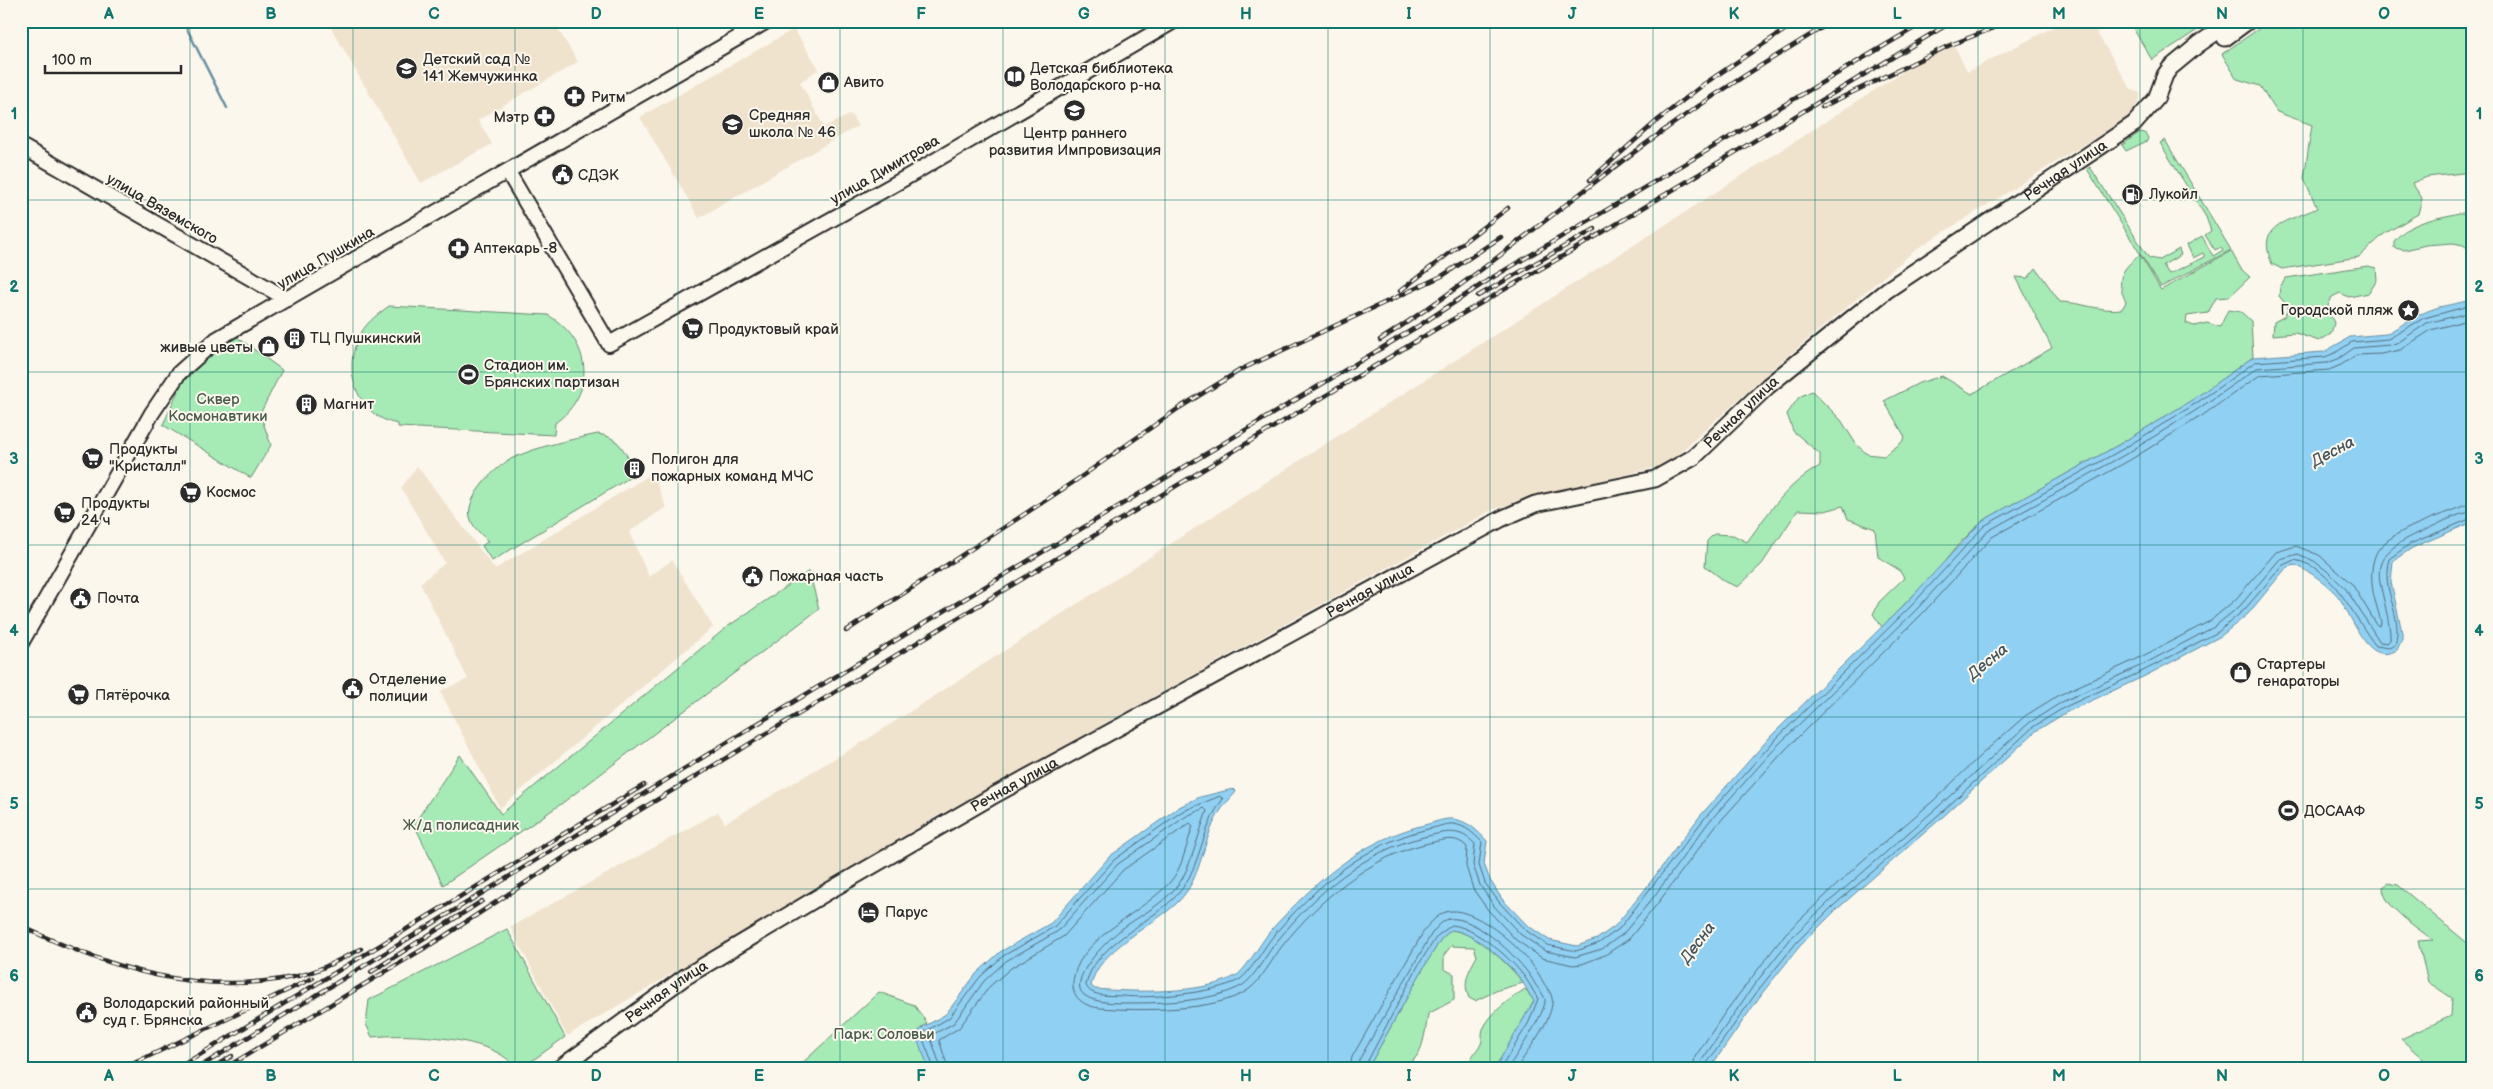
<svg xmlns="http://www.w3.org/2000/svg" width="2493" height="1089" font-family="'Balsamiq Sans',sans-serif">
  <rect width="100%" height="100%" fill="#fbf7ec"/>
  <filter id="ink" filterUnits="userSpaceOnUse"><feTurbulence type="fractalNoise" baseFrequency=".02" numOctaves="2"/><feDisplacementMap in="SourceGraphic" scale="10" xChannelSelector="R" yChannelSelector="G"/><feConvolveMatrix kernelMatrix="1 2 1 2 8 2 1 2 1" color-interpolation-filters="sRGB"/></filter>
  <g filter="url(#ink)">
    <g fill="#f0e3ce">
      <path d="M327,21h226l25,41 -100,58 14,24 -71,39z"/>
      <path d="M2065,21h25l41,68 9,4v5l-5,10 -7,9 -210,131 -142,118 -110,99 -113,27 -61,18 -556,307 -369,219 -57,-109 208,-115 7,11 141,-83 1086,-700 15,32z"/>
      <path d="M794,29l25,40 -19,13 24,45 27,-13 7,12 -159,92 -59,-101z"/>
      <path d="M417,466l78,103 158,-96 13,34 -37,25 20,45 23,-17 41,67 -213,181 -60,-117 28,-12 -48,-96 25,-20 -44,-75z"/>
    </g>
    <g fill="#a6eab6" stroke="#688a70">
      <path d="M2133,21h78l-59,39 -22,-37z"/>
      <path d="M2270,21h202v151l-45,5 -15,6 10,15 -4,16 -34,20 -25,23 -77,12 -10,-5c-17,-41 16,-42 45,-56l-13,-30 8,-53 -35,-13 -17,-26 -23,-7 -15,-25z"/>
      <path d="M2140,132l5,1 3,5 -1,3 -21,10 -4,-6z"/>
      <path d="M2165,140l66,110 -70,37 -74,-118 3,-2 59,91 11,2 19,-11 2,6 -18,10 6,9 36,-17 -2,-4 -10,5 -6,-13 15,-9 11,20 10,-6 -2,-3 -6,3 -10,-15 6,-4 -5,-14 -46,-74z"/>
      <path d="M2459,213h13v38l-9,-6 -10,-2 -27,2 -21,5 -11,-2v-7c17,-20 41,-22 65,-28z"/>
      <path d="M2231,251l10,18 9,8 -21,20 -13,1 -8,15 -21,3 -1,7 8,3 13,-3 13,4 8,-17 13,2 10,9 2,36 -61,43 -72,44 -138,77 -25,25 -20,25 -55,56 -9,-13 6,-12 25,-24 -5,-8 -21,-13 -3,-28 -27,-10 -5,-13 -18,5 -27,-1 -36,54 -24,23 -12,-5 -21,-16 2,-25 7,-7 19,1 14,7c22,-30 40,-58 73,-76v-12l-27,-23 -6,-17 12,-17 13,-6 29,29 15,24 11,10 17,2 17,-13 4,-6 -21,-36 35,-18 23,-7 30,18 80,-46 -36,-71 12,1 8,-10 24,34c21,0 40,10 62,7l4,-7c-11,-22 -5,-33 14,-47l21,35z"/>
      <path d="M2368,266l8,2 1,12 -8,13 -20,4 -9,-4 -8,4 -5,11 7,15 -3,11 -12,7 -24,-8 -22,2 1,-13 11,-6 3,-9 -9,-11 1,-9 6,-9z"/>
      <path d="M389,306l159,9c44,26 49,78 7,108l-1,12 -156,-8v-3c-45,-8 -59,-63 -33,-97 7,-9 16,-15 24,-21z"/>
      <path d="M237,337l45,33 -22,44 11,31 -20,33 -88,-53 18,-41 28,-28z"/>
      <path d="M598,434c18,3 22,10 31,25l-7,6 7,13 -137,83 -10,-15 6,-5c-8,-8 -15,-13 -18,-24 -5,-20 26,-51 43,-59 26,-12 56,-18 85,-24z"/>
      <path d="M809,571l10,38 -258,195 -118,81 -29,-61 46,-69 41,59 226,-187z"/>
      <path d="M2389,883l9,2 74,62v121h-39l-32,-29 50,-23 1,-18 -24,-16 -10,-41 15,-1c-14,-11 -51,-34 -50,-53z"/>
      <path d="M507,929l58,108 -43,31h-7c-18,-32 -109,-35 -143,-31l-6,-13 3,-24z"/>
      <path d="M1451,930c24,2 59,35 72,53l-25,7 -23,11 -6,-3c-7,-17 0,-27 8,-42l-3,-9 -23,-1 -7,9v14l10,5v26l-26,14c-7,48 -10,54 -60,54l56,-101 17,-28z"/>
      <path d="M1525,989l9,12 -39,67h-27c2,-11 7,-15 13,-24 2,-4 0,-10 2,-15 8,-17 27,-30 42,-40z"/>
      <path d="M879,992l35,13 13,18 -7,6 2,20 7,19h-132z"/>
    </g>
    <path fill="#90d0f2" stroke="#688ea2" d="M2472,300v222l-60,26 -19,13 -2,21 11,50v7l-5,11c-32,18 -44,-37 -61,-56 -12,-12 -25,-22 -41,-29l-9,3 -38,46 -27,22 -74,39 -80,37 -31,19 -90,83 -110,96 -36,36 -37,46 -53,76h-215l39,-67c-7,-9 -11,-21 -19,-29 -14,-15 -44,-41 -64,-42l-10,9 -17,28 -56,101h-439l-12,-29 3,-10 26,-15 30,-40 24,-22 51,-29 59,-67 69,-49 21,-10 33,-8 3,3c-6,7 -13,14 -17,21 -18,29 -16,65 -42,90 -24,23 -80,47 -86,83l4,3c37,3 109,6 142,-14 9,-6 25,-34 34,-45 44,-48 91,-91 157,-106 7,-2 18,-6 25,-5 15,2 25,12 34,22l-3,23 6,16 12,19 25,26 22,15 28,6 20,-7 18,-13 28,-34 57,-76 71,-80 137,-135 74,-80 138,-77 72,-44 61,-43 71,-5 26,-15 36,-3 36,-21 17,-6z"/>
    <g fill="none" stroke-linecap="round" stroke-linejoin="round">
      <g stroke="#536d7b" stroke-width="1">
        <path d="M934,1068l-11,-29 1,-7 25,-14 31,-41 23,-21 51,-29 60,-67 67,-48 39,-16 3,3c-23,30 -22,73 -49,99 -26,26 -81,48 -88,87 4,13 27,10 37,11 29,3 91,-3 116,-16 11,-7 26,-34 35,-45 41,-48 90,-91 154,-106 7,-1 18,-6 26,-5 12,2 19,9 28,18l-3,23 6,18 14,19 25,27 23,16 29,6 23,-8 20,-14 85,-110 71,-79 137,-135 72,-79 139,-77 72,-45 60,-42 70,-5 10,-4 17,-11 36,-3 36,-21 48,-13"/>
        <path d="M941,1068l-11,-32 24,-13 30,-42 22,-20 52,-30 60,-67 67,-47 19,-9 3,3c-8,20 -16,57 -29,74 -15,20 -40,31 -59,46 -12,10 -53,49 -35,64 10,8 32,8 44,8 34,0 85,-1 115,-18 12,-8 25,-34 35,-45 37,-46 87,-90 146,-103 21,-5 35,-10 51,7l-2,21 7,20 14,21 26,28 25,17 30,6 27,-8 21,-15 29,-35 56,-76 71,-79 138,-135 71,-78 138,-77 72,-45 59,-41 70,-5 11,-4 16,-11 36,-3 9,-3 28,-19 45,-11"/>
        <path d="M948,1068l-9,-28 20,-12 31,-42 21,-18 53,-32 59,-66 67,-47 3,3c-7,18 -10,42 -23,56 -25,29 -87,54 -96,94 -5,19 7,30 26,32 38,3 116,4 148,-18 14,-10 24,-31 35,-45 37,-46 87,-89 146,-102 15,-3 27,-8 38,4l-1,19 7,23 15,21 28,30 26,18 31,7 9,-1 23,-9 24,-16 29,-36 56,-75 71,-78 137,-136 70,-77 138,-77 73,-45 57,-40 69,-5 12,-5 15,-10 25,-1 19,-4 31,-20 41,-11"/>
        <path d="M1350,1068l2,-11 73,-128c6,-7 15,-17 25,-18 29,-3 80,44 92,69 4,8 12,14 10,24 -2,19 -25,47 -35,64"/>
        <path d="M1357,1068l2,-8 73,-127c4,-5 11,-13 17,-14 26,-5 76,44 86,65 3,5 9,10 10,16 1,13 -29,55 -37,68"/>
        <path d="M1364,1068l55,-104 18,-28 15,-11c21,2 54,29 67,45 8,8 13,19 19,29l-9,23 -28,46"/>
        <path d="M1693,1068l2,-11 31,-46 60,-78 75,-71 72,-61 49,-47 43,-38 32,-20 82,-38 71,-37 25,-21 41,-48 20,-6 23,9 33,29 25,41 3,1 1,-4c-3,-13 -8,-25 -9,-38 -1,-10 0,-25 6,-34 14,-20 62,-34 85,-44l9,-2"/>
        <path d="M1700,1068l2,-8 52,-75 38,-48 37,-35 110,-96 90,-83 33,-21 80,-37 72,-38 26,-21 40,-47 18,-5 16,7 13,10 19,18 34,53 7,1 3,-3v-7c-7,-59 -33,-73 35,-103 14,-6 32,-17 47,-18"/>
        <path d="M1706,1068l1,-5 52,-74 38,-47 36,-36 110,-95 90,-84 32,-20 80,-37 73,-38 26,-22 39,-45 11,-5c40,6 60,59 82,86l13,2 6,-3c9,-29 -15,-55 -6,-86l21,-15 62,-26"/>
      </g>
      <path stroke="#688ea2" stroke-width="2.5" d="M183,21l44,87"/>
      <defs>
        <g id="secondary">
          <path d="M21,146l266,153"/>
          <path d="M508,172l101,172 291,-163 274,-160"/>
          <path d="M21,643l131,-230 27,-40 38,-34 550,-318"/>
        </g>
        <g id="primary">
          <path d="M2225,38l23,-17"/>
          <path id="s1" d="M560,1068l125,-91 142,-85 164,-95 510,-278 34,-15 120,-25 39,-22 74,-71 119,-96 247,-166 22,-25 9,-24 5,-7 29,-24 33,-23"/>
        </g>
      </defs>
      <use href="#secondary" stroke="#2b2b2b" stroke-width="18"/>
      <use href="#primary" stroke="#2b2b2b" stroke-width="19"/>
      <use href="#secondary" stroke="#fbf7ec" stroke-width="14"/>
      <use href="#primary" stroke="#fbf7ec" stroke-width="15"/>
      <defs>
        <g id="rail">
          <path d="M1822,107l126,-61 63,-25"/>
          <path d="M1590,180l68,-60 46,-36 94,-63"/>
          <path d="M1400,291l108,-83"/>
          <path d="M1478,296l117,-67"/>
          <path d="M1380,340c95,-60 181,-134 272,-201 58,-43 119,-80 181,-118"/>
          <path d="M846,631l229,-150 104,-73 63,-39 200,-93 59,-39"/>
          <path d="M21,926c90,43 177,71 277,50 22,-5 43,-17 63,-27"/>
          <path d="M371,972l111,-71"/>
          <path d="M124,1068l189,-90"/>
          <path d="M178,1068l466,-283"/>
          <path d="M198,1068l572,-352 650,-391 70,-46 436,-258"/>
          <path d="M212,1068l20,-12"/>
          <path d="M225,1068l218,-131 149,-98 844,-510 139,-80 378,-228"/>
        </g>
      </defs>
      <use href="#rail" stroke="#2b2b2b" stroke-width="4.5"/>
      <use href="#rail" stroke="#fbf7ec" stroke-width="2.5" stroke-dasharray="8" stroke-linecap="butt"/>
    </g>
  </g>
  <path fill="none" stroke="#0f766e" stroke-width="1" stroke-opacity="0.55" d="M190,21v1047M353,21v1047M515,21v1047M678,21v1047M840,21v1047M1003,21v1047M1165,21v1047M1328,21v1047M1490,21v1047M1653,21v1047M1815,21v1047M1978,21v1047M2140,21v1047M2303,21v1047M21,200h2451M21,372h2451M21,545h2451M21,717h2451M21,889h2451"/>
  <defs>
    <symbol id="school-disc" viewBox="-11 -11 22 22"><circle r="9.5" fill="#2b2b2b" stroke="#fbf7ec"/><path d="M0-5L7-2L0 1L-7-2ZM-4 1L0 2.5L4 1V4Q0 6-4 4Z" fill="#fff"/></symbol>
    <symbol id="library-disc" viewBox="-11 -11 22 22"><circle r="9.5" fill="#2b2b2b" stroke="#fbf7ec"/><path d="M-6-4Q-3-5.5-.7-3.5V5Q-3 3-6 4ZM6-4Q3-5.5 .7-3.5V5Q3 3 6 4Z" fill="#fff"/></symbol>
    <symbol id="shop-disc" viewBox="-11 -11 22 22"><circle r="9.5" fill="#2b2b2b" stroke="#fbf7ec"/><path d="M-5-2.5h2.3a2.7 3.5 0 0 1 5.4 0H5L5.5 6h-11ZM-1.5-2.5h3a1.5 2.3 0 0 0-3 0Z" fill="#fff"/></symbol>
    <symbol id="pharmacy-disc" viewBox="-11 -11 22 22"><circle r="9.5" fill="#2b2b2b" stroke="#fbf7ec"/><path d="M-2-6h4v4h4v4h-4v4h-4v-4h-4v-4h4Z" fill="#fff"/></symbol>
    <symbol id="civic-disc" viewBox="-11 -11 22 22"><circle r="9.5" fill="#2b2b2b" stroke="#fbf7ec"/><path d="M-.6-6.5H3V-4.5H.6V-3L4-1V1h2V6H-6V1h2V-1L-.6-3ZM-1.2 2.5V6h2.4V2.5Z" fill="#fff"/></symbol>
    <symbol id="fuel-disc" viewBox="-11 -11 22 22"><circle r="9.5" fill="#2b2b2b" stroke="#fbf7ec"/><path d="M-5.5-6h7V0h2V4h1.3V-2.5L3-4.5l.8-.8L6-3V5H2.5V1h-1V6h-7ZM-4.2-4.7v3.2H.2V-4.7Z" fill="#fff"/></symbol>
    <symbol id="sight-disc" viewBox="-11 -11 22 22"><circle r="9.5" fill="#2b2b2b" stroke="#fbf7ec"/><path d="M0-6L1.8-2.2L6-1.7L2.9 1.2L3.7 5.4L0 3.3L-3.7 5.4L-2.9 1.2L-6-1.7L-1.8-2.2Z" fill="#fff"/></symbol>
    <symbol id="supermarket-disc" viewBox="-11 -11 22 22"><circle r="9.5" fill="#2b2b2b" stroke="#fbf7ec"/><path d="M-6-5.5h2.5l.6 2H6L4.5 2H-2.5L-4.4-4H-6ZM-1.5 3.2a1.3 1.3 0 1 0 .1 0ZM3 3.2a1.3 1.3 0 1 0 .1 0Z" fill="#fff"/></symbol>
    <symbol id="building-disc" viewBox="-11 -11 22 22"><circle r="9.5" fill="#2b2b2b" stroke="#fbf7ec"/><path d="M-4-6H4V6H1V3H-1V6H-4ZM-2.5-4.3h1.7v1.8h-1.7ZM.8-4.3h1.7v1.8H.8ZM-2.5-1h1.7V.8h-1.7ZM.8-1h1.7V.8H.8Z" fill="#fff"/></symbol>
    <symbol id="stadium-disc" viewBox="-11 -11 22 22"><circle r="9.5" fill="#2b2b2b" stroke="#fbf7ec"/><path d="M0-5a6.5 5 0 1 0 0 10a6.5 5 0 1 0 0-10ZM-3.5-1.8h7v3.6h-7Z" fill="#fff"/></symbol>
    <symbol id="hotel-disc" viewBox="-11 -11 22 22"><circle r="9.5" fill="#2b2b2b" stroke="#fbf7ec"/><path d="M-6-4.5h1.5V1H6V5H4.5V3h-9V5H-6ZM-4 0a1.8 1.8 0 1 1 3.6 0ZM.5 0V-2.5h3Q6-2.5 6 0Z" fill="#fff"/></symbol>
  </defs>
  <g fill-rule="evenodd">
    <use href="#school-disc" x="394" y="56" width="25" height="25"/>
    <use href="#library-disc" x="1002" y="64" width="25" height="25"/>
    <use href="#shop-disc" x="816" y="70" width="25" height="25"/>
    <use href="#pharmacy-disc" x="562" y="84" width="25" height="25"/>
    <use href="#school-disc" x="1062" y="98" width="25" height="25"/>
    <use href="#pharmacy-disc" x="532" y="104" width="25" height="25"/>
    <use href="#school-disc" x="720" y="112" width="25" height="25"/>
    <use href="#civic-disc" x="550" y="162" width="25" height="25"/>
    <use href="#fuel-disc" x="2120" y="182" width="25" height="25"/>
    <use href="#pharmacy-disc" x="446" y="236" width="25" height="25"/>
    <use href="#sight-disc" x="2396" y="298" width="25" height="25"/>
    <use href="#supermarket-disc" x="680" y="316" width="25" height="25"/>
    <use href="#building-disc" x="282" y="326" width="25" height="25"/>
    <use href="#shop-disc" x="256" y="334" width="25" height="25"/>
    <use href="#stadium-disc" x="456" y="362" width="25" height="25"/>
    <use href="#building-disc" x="294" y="392" width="25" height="25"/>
    <use href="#supermarket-disc" x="80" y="446" width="25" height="25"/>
    <use href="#building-disc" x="622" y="456" width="25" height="25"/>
    <use href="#supermarket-disc" x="178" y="480" width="25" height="25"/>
    <use href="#supermarket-disc" x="52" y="500" width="25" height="25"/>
    <use href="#civic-disc" x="740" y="564" width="25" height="25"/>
    <use href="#civic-disc" x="68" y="586" width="25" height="25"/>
    <use href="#shop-disc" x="2228" y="660" width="25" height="25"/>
    <use href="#civic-disc" x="340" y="676" width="25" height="25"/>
    <use href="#supermarket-disc" x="66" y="682" width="25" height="25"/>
    <use href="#stadium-disc" x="2276" y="798" width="25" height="25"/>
    <use href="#hotel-disc" x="856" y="900" width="25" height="25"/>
    <use href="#civic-disc" x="74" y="1000" width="25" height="25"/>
  </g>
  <g text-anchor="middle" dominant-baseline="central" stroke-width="4" stroke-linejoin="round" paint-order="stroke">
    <g font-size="15" fill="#2b2b2b" stroke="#fbf7ec" text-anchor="start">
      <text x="423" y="59">Детский сад №<tspan x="423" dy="17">141 Жемчужинка</tspan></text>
      <text x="1030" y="68">Детская библиотека<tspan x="1030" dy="17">Володарского р-на</tspan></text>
      <text x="844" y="82">Авито</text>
      <text x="591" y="97">Ритм</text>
      <text x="749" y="115">Средняя<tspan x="749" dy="17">школа № 46</tspan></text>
      <text x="529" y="117" text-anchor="end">Мэтр</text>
      <text x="1075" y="133" text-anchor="middle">Центр раннего<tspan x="1075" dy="17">развития Импровизация</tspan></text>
      <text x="578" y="175">СДЭК</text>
      <text x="2149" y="194">Лукойл</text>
      <text x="474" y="248">Аптекарь -8</text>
      <text x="2393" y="310" text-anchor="end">Городской пляж</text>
      <text x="708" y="329">Продуктовый край</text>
      <text x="310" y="338">ТЦ Пушкинский</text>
      <text x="253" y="347" text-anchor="end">живые цветы</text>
      <text x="484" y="365">Стадион им.<tspan x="484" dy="17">Брянских партизан</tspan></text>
      <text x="323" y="404">Магнит</text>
      <text x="109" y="449">Продукты<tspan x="109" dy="17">"Кристалл"</tspan></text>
      <text x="651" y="459">Полигон для<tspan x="651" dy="17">пожарных команд МЧС</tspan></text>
      <text x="206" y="492">Космос</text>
      <text x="81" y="503">Продукты<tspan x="81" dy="17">24 ч</tspan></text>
      <text x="769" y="576">Пожарная часть</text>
      <text x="97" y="598">Почта</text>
      <text x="2257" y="664">Стартеры<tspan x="2257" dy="17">генараторы</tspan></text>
      <text x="369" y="679">Отделение<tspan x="369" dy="17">полиции</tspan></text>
      <text x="95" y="695">Пятёрочка</text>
      <text x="2304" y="811">ДОСААФ</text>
      <text x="885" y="912">Парус</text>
      <text x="103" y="1003">Володарский районный<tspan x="103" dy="17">суд г. Брянска</tspan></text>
    </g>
    <g font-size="15" fill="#2b2b2b" stroke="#fbf7ec">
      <text transform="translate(885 170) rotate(-30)">улица Димитрова</text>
      <text stroke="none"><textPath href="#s1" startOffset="1765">Речная улица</textPath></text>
      <text transform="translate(162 209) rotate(30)">улица Вяземского</text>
      <text transform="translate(326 258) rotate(-30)">улица Пушкина</text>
      <text stroke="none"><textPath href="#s1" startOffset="1360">Речная улица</textPath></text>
      <text stroke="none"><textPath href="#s1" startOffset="941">Речная улица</textPath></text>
      <text stroke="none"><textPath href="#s1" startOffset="536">Речная улица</textPath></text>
      <text stroke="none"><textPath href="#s1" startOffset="131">Речная улица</textPath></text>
    </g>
    <g font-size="15" fill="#4a5b4e" stroke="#fbf7ec">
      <text x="218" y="399">Сквер<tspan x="218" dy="17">Космонавтики</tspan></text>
      <text x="461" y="825">Ж/д полисадник</text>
      <text x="884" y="1034">Парк: Соловьи</text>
    </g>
    <g font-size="16" font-style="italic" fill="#44545d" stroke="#fbf7ec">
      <text transform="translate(2333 452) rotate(-28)">Десна</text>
      <text transform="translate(1988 662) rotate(-39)">Десна</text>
      <text transform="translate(1698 943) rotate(-53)">Десна</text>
    </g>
  </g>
  <rect width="2493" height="1089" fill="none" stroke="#fbf7ec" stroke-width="55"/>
  <path d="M45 65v8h136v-8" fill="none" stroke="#2b2b2b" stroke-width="2.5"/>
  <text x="52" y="65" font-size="15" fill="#2b2b2b" stroke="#fbf7ec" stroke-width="4" paint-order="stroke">100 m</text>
  <rect x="28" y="28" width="2438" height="1034" fill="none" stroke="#0f766e" stroke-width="2"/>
  <g font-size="16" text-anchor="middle" font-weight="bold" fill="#0f766e">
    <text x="109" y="19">A</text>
    <text x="271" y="19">B</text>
    <text x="434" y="19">C</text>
    <text x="596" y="19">D</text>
    <text x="759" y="19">E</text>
    <text x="921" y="19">F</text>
    <text x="1084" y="19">G</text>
    <text x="1246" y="19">H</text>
    <text x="1409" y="19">I</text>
    <text x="1572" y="19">J</text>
    <text x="1734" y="19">K</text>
    <text x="1897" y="19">L</text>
    <text x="2059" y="19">M</text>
    <text x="2222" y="19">N</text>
    <text x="2384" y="19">O</text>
    <text x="14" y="119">1</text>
    <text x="2479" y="119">1</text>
    <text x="14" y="292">2</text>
    <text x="2479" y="292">2</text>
    <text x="14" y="464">3</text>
    <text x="2479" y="464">3</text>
    <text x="14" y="636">4</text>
    <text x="2479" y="636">4</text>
    <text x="14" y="809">5</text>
    <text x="2479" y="809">5</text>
    <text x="14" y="981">6</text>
    <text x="2479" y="981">6</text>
    <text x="109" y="1081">A</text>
    <text x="271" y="1081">B</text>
    <text x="434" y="1081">C</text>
    <text x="596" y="1081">D</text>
    <text x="759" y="1081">E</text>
    <text x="921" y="1081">F</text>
    <text x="1084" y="1081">G</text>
    <text x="1246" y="1081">H</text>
    <text x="1409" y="1081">I</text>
    <text x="1572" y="1081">J</text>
    <text x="1734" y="1081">K</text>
    <text x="1897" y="1081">L</text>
    <text x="2059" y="1081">M</text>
    <text x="2222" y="1081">N</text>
    <text x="2384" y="1081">O</text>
  </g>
</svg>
